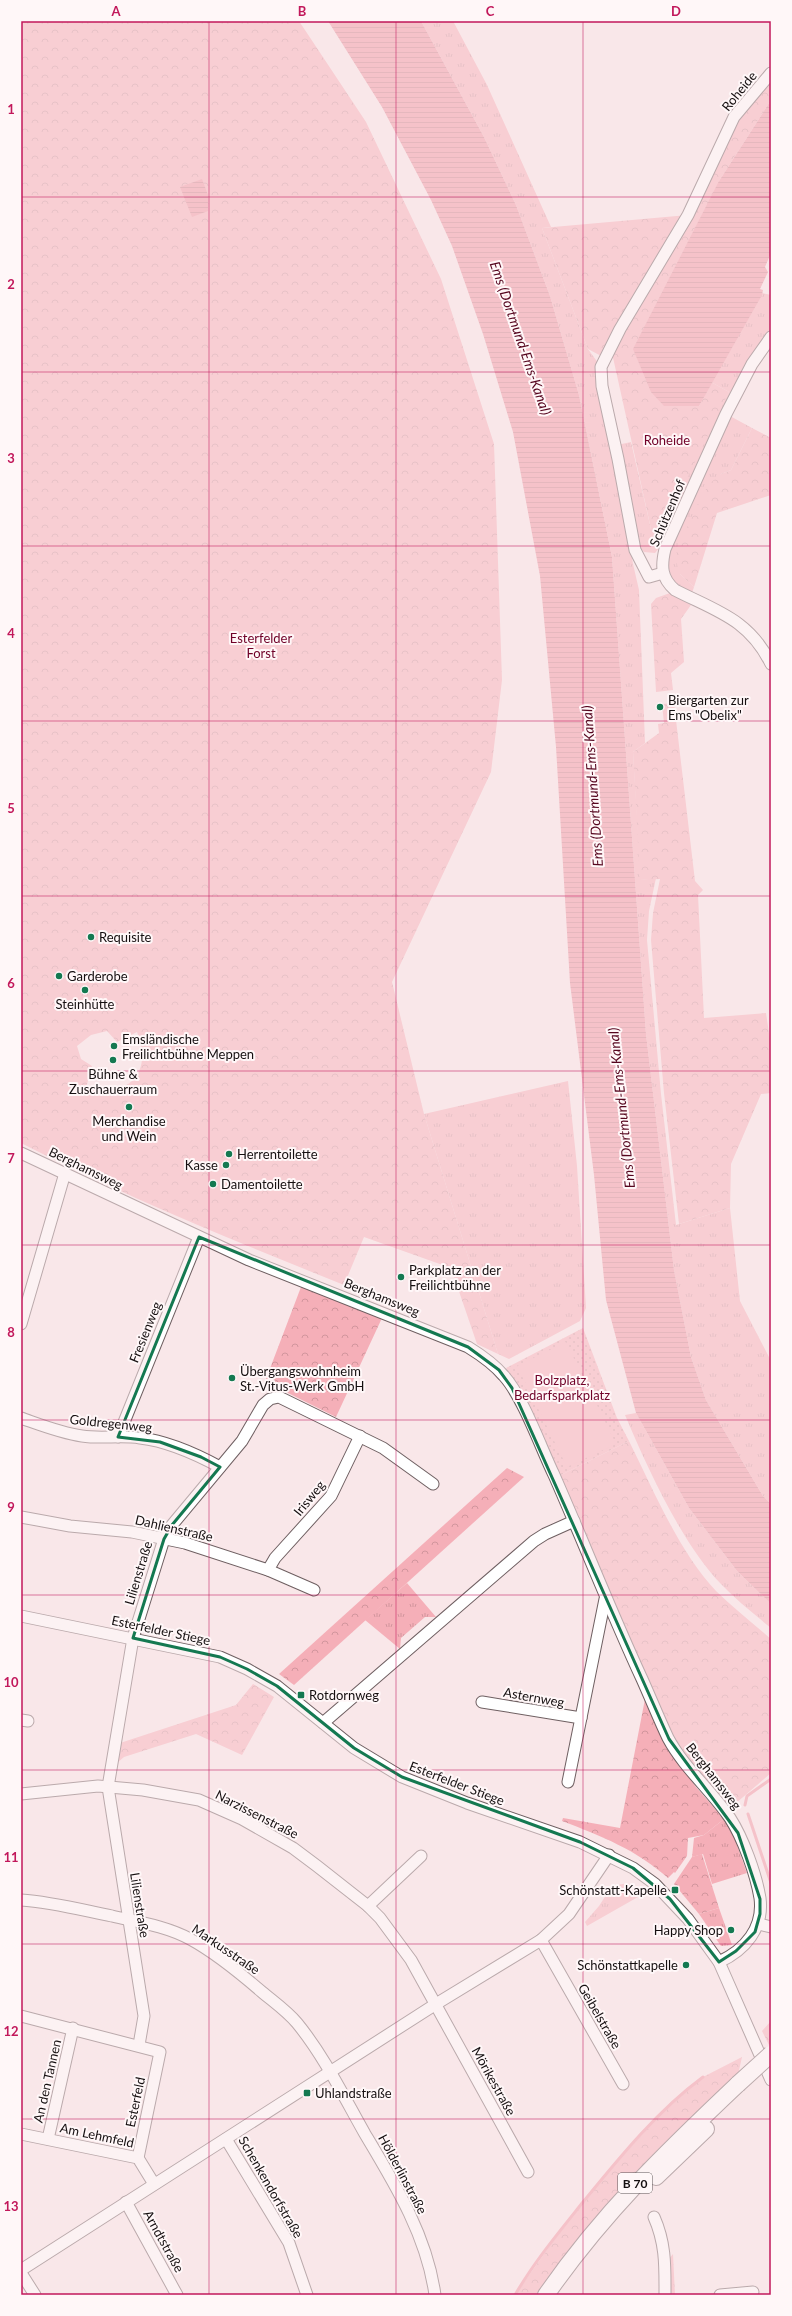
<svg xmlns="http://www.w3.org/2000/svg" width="792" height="2316" font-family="Lato,sans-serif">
  <defs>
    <pattern id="grass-tufts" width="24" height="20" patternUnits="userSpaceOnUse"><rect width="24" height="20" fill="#f5afb8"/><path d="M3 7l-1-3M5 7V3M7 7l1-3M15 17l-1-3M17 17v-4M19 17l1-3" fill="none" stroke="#d1959d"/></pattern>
    <pattern id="forest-crowns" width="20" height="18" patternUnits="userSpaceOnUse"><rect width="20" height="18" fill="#f5afb8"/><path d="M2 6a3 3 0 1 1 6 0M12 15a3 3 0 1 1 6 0" fill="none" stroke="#d1959d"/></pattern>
    <pattern id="park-dots" width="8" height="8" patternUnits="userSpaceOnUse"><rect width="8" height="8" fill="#f5afb8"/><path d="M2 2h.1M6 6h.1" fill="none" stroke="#d1959d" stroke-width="1.8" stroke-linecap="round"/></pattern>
    <pattern id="water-rules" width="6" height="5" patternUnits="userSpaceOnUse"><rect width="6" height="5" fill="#ef95a2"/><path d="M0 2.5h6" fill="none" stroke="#cc7f8a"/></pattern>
  </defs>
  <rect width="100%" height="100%" fill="#f9e7e9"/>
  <g fill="url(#grass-tufts)">
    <path d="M421,21h32l34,64 64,142 -9,1 46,121 13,18 32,197 6,26 6,153 -12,9 8,128 15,-2 -7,33 -2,29 14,154 15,131 54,-17 10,93 31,60v143l-8,-8 -57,-96 -15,-43 -17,-87 -28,-236 -34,-477 -33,-162 -29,-99 -34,-91 -32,-68z"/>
    <path d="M762,293l9,2v34l-24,33 -85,183 -7,8 -11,-1 -7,-8 -20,-99 14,-3 20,87 78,-137 -18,-10z"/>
    <path d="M730,416l22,12 -21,42 -10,4 -41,100 14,13 -2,6c-20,-8 -23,-15 -24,-36z"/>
    <path d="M568,1081l9,85 9,142 -6,13 -71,38 -11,-5 -74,-240z"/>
    <path d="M636,1413l53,95 48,63 34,33v24c-17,-14 -35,-28 -50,-44 -39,-40 -74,-117 -96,-169z"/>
    <path d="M407,1583l29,34h-11l-24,21 -1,11 -35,-29z"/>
    <path d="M724,1819l10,18 13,36 -35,11 -9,-30 -11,3 2,-19 10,-3z"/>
    <path d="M628,1883l17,10 -58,33 -2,-4 14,-16 13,-20z"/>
    <path d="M719,1908l13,37 -11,1 -22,-32z"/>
    <path d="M673,2254l2,41 -5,-3 -2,-32z"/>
  </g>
  <g fill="url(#forest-crowns)" fill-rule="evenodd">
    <path d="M21,21h278l67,101 75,157 53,165 8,236 -11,92 -99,210 32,132 74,240 -21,-10 -26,-76 -87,-31 -20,48c-109,-44 -218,-88 -323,-142zM107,1031l10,11 20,-10c17,42 -10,67 -51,56l6,-22 -11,-7 -4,-13 14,-11z"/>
    <path d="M771,73v27l-52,81 -20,225 12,-24 18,10 -66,136 -12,1 -39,-176 -7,5 -17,-9 -46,-121 146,-13 46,-98z"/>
    <path d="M752,428l19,10v57l-54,18 -23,74 -14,-13 -4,-13 1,-13 31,-63 13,-11 10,-4z"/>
    <path d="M670,593l21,12 -10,14 3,43 -13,11 2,17 -17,2 -5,-88 5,-6z"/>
    <path d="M674,703l21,178 8,9 -5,5 6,123 62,-5 5,34v46l-10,1 -30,70 -1,44 -51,16 -15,-131 -13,-153 2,-27 7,-34 -20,1 -7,-128 26,-19 -1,-9 6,-1 -2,-19z"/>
    <path d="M301,1287l81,31 -46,99 -54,-27h-12l-4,-11z"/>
    <path d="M629,1441c24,48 50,111 87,150 17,17 37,32 55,48v134l-43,37 -55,-73 -114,-261z"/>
    <path d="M507,1468l17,9 -230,208 -15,-11z"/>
    <path d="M253,1684l21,13 -32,58 -46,-21 -72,23 -14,12 4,-24 122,-40z"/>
    <path d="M645,1699l20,44 31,44 28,32 -20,16 -16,3 -1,18 -12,17 -1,-1 -6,6c-31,-28 -67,-42 -106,-57l1,-3 57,10z"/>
    <path d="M702,1854l17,54 -20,6 -25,-30 18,-27z"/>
    <path d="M771,2021v22l-2,2 -7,-14z"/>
    <path d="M742,2057l-4,18 -171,179 -30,41h-22l51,-72 46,-56 48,-52 43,-38z"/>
  </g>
  <path fill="url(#park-dots)" d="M583,1328l34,90 12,23 -70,35 -53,-108z"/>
  <path fill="#f5afb8" d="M566,1342l50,102 -49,23 -50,-101z"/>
  <g fill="url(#water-rules)">
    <path d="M328,21h93l63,116 32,68 34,91 29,99 33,162 34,477 28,236 17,87 15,43 57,96 8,8v100l-34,-33 -48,-63 -53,-95 -30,-113 -12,-125 -24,-192 -14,-236 -16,-171 -27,-144 -30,-98 -31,-88 -21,-46 -49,-93z"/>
    <path d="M771,100v153l-6,14 3,5 -8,17 3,1 -1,5 -63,111h-35l-13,-14 -18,-43 86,-168z"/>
    <path d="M202,179l6,16v16l-16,6 -12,-30z"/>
  </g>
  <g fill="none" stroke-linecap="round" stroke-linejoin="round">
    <g stroke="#ef95a2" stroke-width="3">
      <path d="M745,1805l2,-9 24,-17"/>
      <path d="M748,1814l23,69"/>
      <path d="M515,2295c19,-33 44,-63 68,-93 36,-44 74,-91 120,-125"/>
    </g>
    <defs>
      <g id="minor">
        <path d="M771,337l-19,27 -26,50 -61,135c-4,17 -4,29 10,41 41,21 74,29 96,74"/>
        <path d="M663,573l-14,4 -14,-27 -17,-91 -16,-73 -1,-19 19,-38 68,-114 46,-98 37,-44"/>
        <path d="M21,1153l228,107 219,87c13,8 26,17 36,29 19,21 37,72 50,99 30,68 57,137 88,204 9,20 17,40 26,59 16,30 43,52 62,80 13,20 26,56 30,80 4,30 -15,52 -41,64"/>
        <path d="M21,1324l44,-151"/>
        <path d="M21,1418c20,7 40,15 61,18 19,3 39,-1 58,2 27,3 56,16 80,29"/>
        <path d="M118,1437l81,-200"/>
        <path d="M21,1517l49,9 62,6 53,11 83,27 46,20"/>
        <path d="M268,1570l7,-12 56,-62 29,-60"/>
        <path d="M21,1616l199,41 27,12 30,17 77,62 48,29 65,26 113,39 53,26 22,16 33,35 31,43 52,118"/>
        <path d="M482,1702l99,16"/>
        <path d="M21,1720l7,1"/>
        <path d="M323,1723l211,-182 11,-7 29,-13"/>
        <path d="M568,1782l37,-183"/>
        <path d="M21,1794l77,-8 45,4 56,10 43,19 51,29 24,18 51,40 12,12 31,42 117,212"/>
        <path d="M21,1900c31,2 61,10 91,16 26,6 54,10 78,23 26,14 50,34 72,53 12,10 25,19 35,31 27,33 47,74 68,111 30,50 62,102 70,161"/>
        <path d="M368,1906l53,-50"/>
        <path d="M759,1924l12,3"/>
        <path d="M541,1940l82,144"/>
        <path d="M21,2016l139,36 -22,106"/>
        <path d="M139,2045l5,-29 -36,-229 25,-149 31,-99 8,-14 70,-84 21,-36 7,-6 9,-2 104,51 50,36"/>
        <path d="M21,2134l117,24 16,26"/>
        <path d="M48,2139l25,-111"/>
        <path d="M226,2139l63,104 18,52"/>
        <path d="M126,2202l51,93"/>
        <path d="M654,2217c12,27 11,50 11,78"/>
        <path d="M21,2270l415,-266 105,-64 28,-26 40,-59"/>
        <path d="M21,2273l14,22"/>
        <path d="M720,2295l33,-3"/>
      </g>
      <g id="highway">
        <path d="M656,2177l50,-48"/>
        <path d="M546,2295c57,-82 120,-143 192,-211"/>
      </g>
    </defs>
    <use href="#minor" stroke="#6e5f61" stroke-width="13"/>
    <use href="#highway" stroke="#6e5f61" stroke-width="18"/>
    <use href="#minor" stroke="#fff" stroke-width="11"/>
    <use href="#highway" stroke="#fff" stroke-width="16"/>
    <defs>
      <path id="highway-bridge" d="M738,2084l33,-30"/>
    </defs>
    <use href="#highway-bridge" stroke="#6e5f61" stroke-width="18" stroke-linecap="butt"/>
    <use href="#highway-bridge" stroke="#fff" stroke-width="16"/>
  </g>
  <path d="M0 0H792V2316H0ZM199,1237l269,110 31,23 13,18 157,351 69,94 22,66v15l-5,18 -19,19 -17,11 -49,-63 -37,-31 -53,-26 -178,-65 -48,-29 -77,-62 -30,-17 -27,-12 -87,-19 31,-99 8,-14 48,-58 -19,-10 -41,-15 -42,-5z" fill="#f9e7e9" fill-opacity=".55" fill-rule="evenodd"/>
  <path fill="none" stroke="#147951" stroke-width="3" stroke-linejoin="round" d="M199,1237l269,110 31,23 13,18 157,351 69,94 22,66v15l-5,18 -19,19 -17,11 -49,-63 -37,-31 -53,-26 -178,-65 -48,-29 -77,-62 -30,-17 -27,-12 -87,-19 31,-99 8,-14 48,-58 -19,-10 -41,-15 -42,-5z"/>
  <path fill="none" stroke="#c2185b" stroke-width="1" stroke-opacity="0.55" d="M209,21v2274M396,21v2274M583,21v2274M21,197h750M21,372h750M21,546h750M21,721h750M21,896h750M21,1071h750M21,1245h750M21,1420h750M21,1595h750M21,1770h750M21,1944h750M21,2119h750"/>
  <g fill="#147951" stroke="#fff7f8" stroke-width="1.5">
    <circle cx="660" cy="707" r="4"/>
    <circle cx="91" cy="937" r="4"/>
    <circle cx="59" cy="976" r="4"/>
    <circle cx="85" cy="990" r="4"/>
    <circle cx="114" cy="1046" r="4"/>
    <circle cx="113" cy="1060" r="4"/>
    <circle cx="129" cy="1107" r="4"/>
    <circle cx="229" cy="1154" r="4"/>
    <circle cx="226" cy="1165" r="4"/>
    <circle cx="213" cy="1184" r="4"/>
    <circle cx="401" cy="1277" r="4"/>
    <circle cx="232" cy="1378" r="4"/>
    <rect x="297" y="1691" width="8" height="8" rx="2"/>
    <rect x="671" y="1886" width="8" height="8" rx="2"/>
    <circle cx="731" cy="1930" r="4"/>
    <circle cx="686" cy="1965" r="4"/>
    <rect x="303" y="2089" width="8" height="8" rx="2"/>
  </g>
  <g text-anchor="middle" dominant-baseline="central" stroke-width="4" stroke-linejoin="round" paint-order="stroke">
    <rect fill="#fff7f8" stroke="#5b5556" stroke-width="1" x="618" y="2173" width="34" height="20" rx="3"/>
    <g font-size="12" font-weight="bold" fill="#150f10">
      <text x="635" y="2183">B 70</text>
    </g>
    <g font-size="13" fill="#150f10" stroke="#fff7f8">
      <text transform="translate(739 91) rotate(-51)">Roheide</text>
      <text transform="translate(667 513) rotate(-67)">Schützenhof</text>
      <text transform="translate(86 1168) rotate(26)">Berghamsweg</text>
      <text transform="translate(382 1297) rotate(22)">Berghamsweg</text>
      <text transform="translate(145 1332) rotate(-68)">Fresienweg</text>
      <text transform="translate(111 1423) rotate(6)">Goldregenweg</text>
      <text transform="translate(309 1498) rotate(-51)">Irisweg</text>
      <text transform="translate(174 1528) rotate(13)">Dahlienstraße</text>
      <text transform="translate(138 1573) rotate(-73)">Lilienstraße</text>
      <text transform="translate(161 1630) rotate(12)">Esterfelder Stiege</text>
      <text transform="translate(534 1697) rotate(10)">Asternweg</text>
      <text transform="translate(714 1776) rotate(52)">Berghamsweg</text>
      <text transform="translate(457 1783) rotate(21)">Esterfelder Stiege</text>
      <text transform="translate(257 1814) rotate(27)">Narzissenstraße</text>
      <text transform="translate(140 1905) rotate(81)">Lilienstraße</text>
      <text transform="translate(226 1949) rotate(34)">Markusstraße</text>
      <text transform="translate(600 2016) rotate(60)">Geibelstraße</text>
      <text transform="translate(47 2081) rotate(-77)">An den Tannen</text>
      <text transform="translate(494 2081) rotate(61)">Mörikestraße</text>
      <text transform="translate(135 2102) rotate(-78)">Esterfeld</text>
      <text transform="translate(97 2135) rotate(12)">Am Lehmfeld</text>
      <text transform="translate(403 2174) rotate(62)">Hölderlinstraße</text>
      <text transform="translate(271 2187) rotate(60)">Schenkendorfstraße</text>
      <text transform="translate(164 2241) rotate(61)">Arndtstraße</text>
    </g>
    <g font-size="13" fill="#700028" stroke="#fff7f8">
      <text x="667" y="440">Roheide</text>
      <text x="261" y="638">Esterfelder<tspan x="261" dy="15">Forst</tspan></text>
      <text x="562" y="1380">Bolzplatz,<tspan x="562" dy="15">Bedarfsparkplatz</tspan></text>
    </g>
    <g font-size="13" fill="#150f10" stroke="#fff7f8" text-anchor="start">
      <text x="668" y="700">Biergarten zur<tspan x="668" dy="15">Ems "Obelix"</tspan></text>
      <text x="99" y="937">Requisite</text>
      <text x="67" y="976">Garderobe</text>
      <text x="85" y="1004" text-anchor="middle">Steinhütte</text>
      <text x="122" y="1039">Emsländische<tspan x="122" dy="15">Freilichtbühne Meppen</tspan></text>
      <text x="113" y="1074" text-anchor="middle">Bühne &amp;<tspan x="113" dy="15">Zuschauerraum</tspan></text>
      <text x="129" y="1121" text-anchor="middle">Merchandise<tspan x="129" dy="15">und Wein</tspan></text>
      <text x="237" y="1154">Herrentoilette</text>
      <text x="218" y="1165" text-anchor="end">Kasse</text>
      <text x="221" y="1184">Damentoilette</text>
      <text x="409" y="1270">Parkplatz an der<tspan x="409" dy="15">Freilichtbühne</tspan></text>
      <text x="240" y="1371">Übergangswohnheim<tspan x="240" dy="15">St.-Vitus-Werk GmbH</tspan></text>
      <text x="309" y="1695">Rotdornweg</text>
      <text x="667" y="1890" text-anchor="end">Schönstatt-Kapelle</text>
      <text x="723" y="1930" text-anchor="end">Happy Shop</text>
      <text x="678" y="1965" text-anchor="end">Schönstattkapelle</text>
      <text x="315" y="2093">Uhlandstraße</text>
    </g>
    <g font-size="14" font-style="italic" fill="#56051e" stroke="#fff7f8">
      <text transform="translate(521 338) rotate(71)">Ems (Dortmund-Ems-Kanal)</text>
      <text transform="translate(592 786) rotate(-94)">Ems (Dortmund-Ems-Kanal)</text>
      <text transform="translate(621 1108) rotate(-96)">Ems (Dortmund-Ems-Kanal)</text>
    </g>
  </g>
  <rect width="792" height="2316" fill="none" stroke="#fff7f8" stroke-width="44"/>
  <rect x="22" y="22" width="748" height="2272" fill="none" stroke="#c2185b" stroke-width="1.5"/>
  <g font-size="13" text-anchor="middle" font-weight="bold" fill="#c2185b">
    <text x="116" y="16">A</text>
    <text x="302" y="16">B</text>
    <text x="490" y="16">C</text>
    <text x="676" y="16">D</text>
    <text x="11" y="114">1</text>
    <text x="11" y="289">2</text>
    <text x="11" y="463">3</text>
    <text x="11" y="638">4</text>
    <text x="11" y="813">5</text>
    <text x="11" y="988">6</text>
    <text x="11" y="1163">7</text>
    <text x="11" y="1337">8</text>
    <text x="11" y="1512">9</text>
    <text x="11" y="1687">10</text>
    <text x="11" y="1862">11</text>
    <text x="11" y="2036">12</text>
    <text x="11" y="2211">13</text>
  </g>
</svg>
